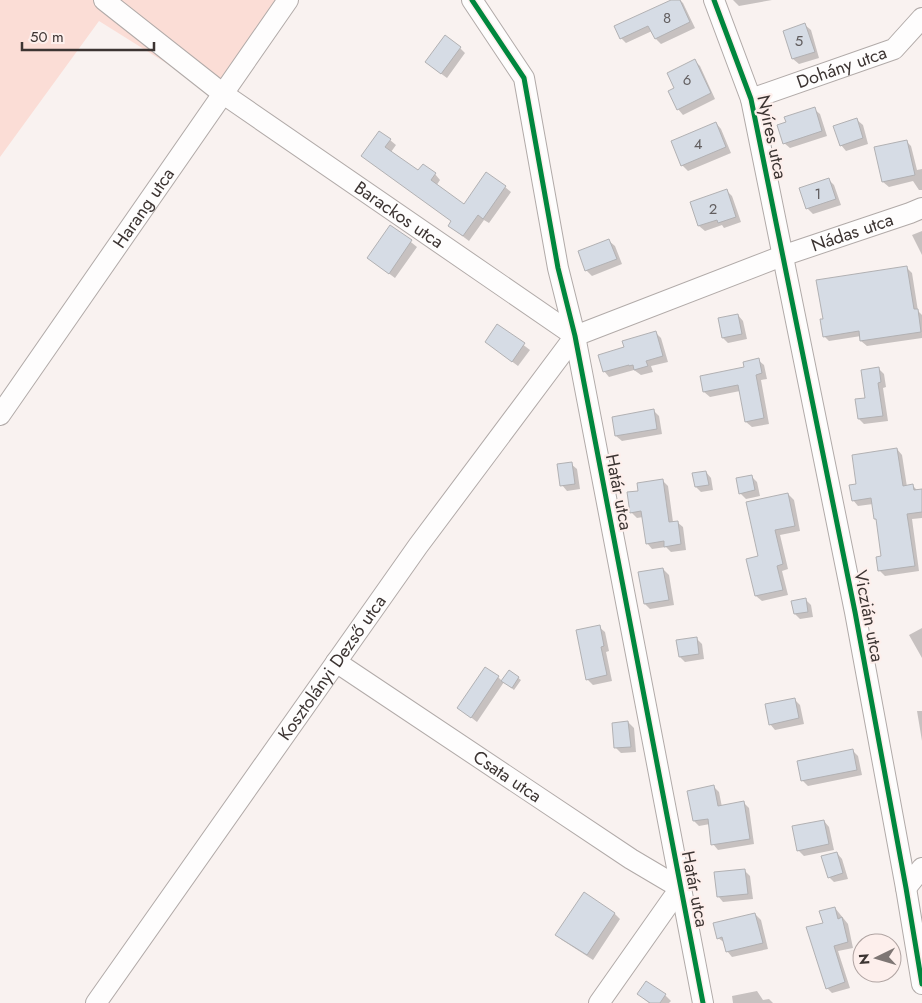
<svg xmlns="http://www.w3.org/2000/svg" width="922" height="1003" font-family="Jost,sans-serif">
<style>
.green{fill:#fbddd6}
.shadow{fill:#0003}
.building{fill:#d6dce5;stroke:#b2b1b3}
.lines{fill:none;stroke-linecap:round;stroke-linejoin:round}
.minor-casing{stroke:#b1aaa8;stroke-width:22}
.minor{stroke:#fefdfd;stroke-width:20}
.cycleway-casing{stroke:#fdefec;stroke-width:8}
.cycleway{stroke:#00873e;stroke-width:5}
.labels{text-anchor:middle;stroke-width:4.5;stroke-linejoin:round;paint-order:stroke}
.number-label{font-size:15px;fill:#625e5f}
.street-label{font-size:18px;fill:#3c3432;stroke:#fdefec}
</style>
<rect width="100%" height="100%" fill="#f9f2f0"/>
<!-- green -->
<path class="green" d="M 0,0 L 278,0 L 214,93 L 99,21 L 0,157 Z"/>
<!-- shadow -->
<path class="shadow" d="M 674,0 L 680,0 L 683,3 L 695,28 L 661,44 L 656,39 L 652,31 L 626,43 L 621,38 Z
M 733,0 L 772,0 L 739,6 Z
M 805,25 L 811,30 L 819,58 L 799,64 L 793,59 L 784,31 Z
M 460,48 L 465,53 L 447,78 L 432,67 Z
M 695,61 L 700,66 L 715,99 L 683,115 L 678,109 L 675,89 Z
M 814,109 L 820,114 L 827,136 L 790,148 L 784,143 Z
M 857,120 L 863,125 L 868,144 L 846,151 L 841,145 Z
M 716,123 L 721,129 L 731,153 L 688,171 L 682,165 Z
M 390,140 L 396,145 L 391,152 L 418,172 L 435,174 L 440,180 L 436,186 L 464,205 L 505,187 L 511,192 L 489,223 L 484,220 L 469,241 L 449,226 L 452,221 L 369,161 Z
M 906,141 L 911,146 L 917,170 L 922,169 L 922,190 L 919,190 L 913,181 L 889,187 L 883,182 Z
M 829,180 L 834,185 L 841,205 L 813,214 L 807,208 Z
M 727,191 L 732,196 L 741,222 L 724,228 L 722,225 L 705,231 L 699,226 L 692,203 Z
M 391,226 L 417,247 L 395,278 L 368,258 Z
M 922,231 L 922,255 L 912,235 Z
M 609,241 L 615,246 L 622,264 L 592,276 L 586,270 Z
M 907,268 L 912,273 L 918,311 L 922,315 L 922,338 L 867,346 L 861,341 L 861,336 L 829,341 L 824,336 Z
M 738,315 L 743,321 L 747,339 L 728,343 L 723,338 L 719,319 Z
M 497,325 L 530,350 L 518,366 L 486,342 Z
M 656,333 L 661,338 L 668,362 L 651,366 L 653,372 L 641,375 L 634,370 L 609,377 L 604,371 L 625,348 Z
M 758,360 L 764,365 L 767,379 L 761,380 L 769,424 L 752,427 L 746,422 L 740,391 L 710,397 L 704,392 Z
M 879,369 L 884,374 L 886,387 L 883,388 L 888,421 L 864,424 L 859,419 Z
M 653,410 L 659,416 L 662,434 L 622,441 L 616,436 Z
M 897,449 L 902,455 L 907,487 L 913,486 L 918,491 L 922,492 L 922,518 L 912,519 L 919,571 L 885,576 L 880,571 L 883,557 L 878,521 L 875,519 L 873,504 L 858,506 L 853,500 L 858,485 Z
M 571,464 L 577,469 L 580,489 L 567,491 L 562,485 Z
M 706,472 L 711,478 L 713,490 L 701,492 L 696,487 Z
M 751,476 L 757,482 L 760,496 L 746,499 L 740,493 Z
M 663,481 L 668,486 L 673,522 L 677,522 L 683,527 L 686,550 L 671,552 L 666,547 L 652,549 L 647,543 L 643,517 L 637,518 L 631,512 L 640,492 Z
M 788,494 L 794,500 L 800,531 L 780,535 L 788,569 L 782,571 L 788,595 L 762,601 L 756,596 L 759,557 Z
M 663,569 L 669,575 L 674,605 L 650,609 L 645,604 L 640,573 Z
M 806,600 L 811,605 L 813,617 L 800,619 L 795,614 Z
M 599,627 L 605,632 L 609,651 L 606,652 L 612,681 L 593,685 L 587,679 Z
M 922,628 L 922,658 L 909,635 Z
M 696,638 L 702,644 L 704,659 L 685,662 L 680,657 Z
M 509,671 L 521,680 L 514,690 L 504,682 L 477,722 L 459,708 L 498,677 L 502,681 Z
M 795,700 L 800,705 L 804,724 L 775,730 L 770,724 Z
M 917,711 L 922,711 L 922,741 Z
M 628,722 L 634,728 L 636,752 L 621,753 L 616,748 Z
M 853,751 L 858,756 L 862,775 L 808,786 L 802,780 Z
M 714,787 L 719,792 L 722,807 L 744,803 L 749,808 L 754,844 L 718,850 L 713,844 L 710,824 L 699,826 L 694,821 Z
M 824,821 L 829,827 L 834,850 L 804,856 L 798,850 Z
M 837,853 L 842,859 L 848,879 L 834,882 L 829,877 Z
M 745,871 L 750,876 L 753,899 L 723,902 L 718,896 Z
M 835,908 L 848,924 L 853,948 L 838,951 L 850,988 L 832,993 L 827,988 L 824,924 Z
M 614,913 L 620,919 L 593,960 L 562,940 L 557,935 Z
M 755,914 L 761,920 L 768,949 L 732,957 L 727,951 L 725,943 L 718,938 Z
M 646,982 L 665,995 L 671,1001 L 669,1003 L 649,1003 L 644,999 L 639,994 Z
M 757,991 L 763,1000 L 769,999 L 773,1003 L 733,1003 L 732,996 Z"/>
<!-- building -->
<path class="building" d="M 671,0 L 680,0 L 690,22 L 655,39 L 648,26 L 620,39 L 614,26 Z
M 805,23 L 815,52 L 792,59 L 783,31 Z
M 445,35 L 461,47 L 441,74 L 425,62 Z
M 695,59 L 711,93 L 677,110 L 668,91 L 674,88 L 667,73 Z
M 815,107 L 822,131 L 783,144 L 777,125 L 786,122 L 784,117 Z
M 857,118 L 863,138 L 840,146 L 833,126 Z
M 716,122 L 726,147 L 681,166 L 671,141 Z
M 379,131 L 391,139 L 385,147 L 418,170 L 423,164 L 436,173 L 431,180 L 464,204 L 486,172 L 506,186 L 483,219 L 478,215 L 463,236 L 448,226 L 451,221 L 361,156 Z
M 907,140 L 915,175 L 882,182 L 874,147 Z
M 829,178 L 836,199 L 806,209 L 799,188 Z
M 727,189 L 736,217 L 718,223 L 717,220 L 698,226 L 690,202 Z
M 390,225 L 412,240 L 389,274 L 367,258 Z
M 609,239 L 617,259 L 585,271 L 578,251 Z
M 907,266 L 914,309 L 918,309 L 921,332 L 860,341 L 859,331 L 823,337 L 820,319 L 823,319 L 816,280 Z
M 738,314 L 742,334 L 722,338 L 718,318 Z
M 497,324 L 525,343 L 512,362 L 485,342 Z
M 656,331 L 663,356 L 646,361 L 648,366 L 634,370 L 633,365 L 629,366 L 629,365 L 603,372 L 598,355 L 624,347 L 622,341 Z
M 759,358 L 762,373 L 756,375 L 764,418 L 745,422 L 738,385 L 703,392 L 700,376 L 744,367 L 743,362 Z
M 879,367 L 881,382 L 878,383 L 883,416 L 858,419 L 855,399 L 865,398 L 861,370 Z
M 654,409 L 657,429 L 615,436 L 612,417 Z
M 897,448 L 903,486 L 913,484 L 914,490 L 922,489 L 922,512 L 907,514 L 915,566 L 878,571 L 876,557 L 881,556 L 876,519 L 874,519 L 871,498 L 852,501 L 849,485 L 856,484 L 852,455 Z
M 572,462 L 575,484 L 560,486 L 557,464 Z
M 706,471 L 709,485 L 695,487 L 692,473 Z
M 752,475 L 755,490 L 739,494 L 736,478 Z
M 663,479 L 669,522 L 678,521 L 681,544 L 664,547 L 664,541 L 646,544 L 641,511 L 630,513 L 627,492 L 638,491 L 637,483 Z
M 788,493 L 795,526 L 775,530 L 783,564 L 777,566 L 783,590 L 755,596 L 746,559 L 758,556 L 746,502 Z
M 663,568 L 669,600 L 644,604 L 638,572 Z
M 806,598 L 808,612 L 794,614 L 791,601 Z
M 600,625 L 604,646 L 601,647 L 607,675 L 586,680 L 576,630 Z
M 697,637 L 699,654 L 679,657 L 676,640 Z
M 485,667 L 499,676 L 471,718 L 457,708 Z
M 509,670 L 519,677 L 512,688 L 501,681 Z
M 795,698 L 799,718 L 769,725 L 765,704 Z
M 628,721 L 631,747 L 614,748 L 612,723 Z
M 853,749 L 857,770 L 801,781 L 797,761 Z
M 714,785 L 718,806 L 744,801 L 750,839 L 711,845 L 708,819 L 693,821 L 687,791 Z
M 824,820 L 829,844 L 797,851 L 792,826 Z
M 837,852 L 843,873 L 828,878 L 821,856 Z
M 745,869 L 748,894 L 717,897 L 714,872 Z
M 584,892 L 615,913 L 587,955 L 555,935 Z
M 835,907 L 838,919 L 842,917 L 848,942 L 834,946 L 845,982 L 826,989 L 806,927 L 823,923 L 819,911 Z
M 755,913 L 763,943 L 726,952 L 722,937 L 717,939 L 713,923 Z
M 646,981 L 666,994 L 660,1003 L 650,1003 L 637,994 Z"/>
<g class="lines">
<defs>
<g id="minor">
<path id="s1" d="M 104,0 L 222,93 L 575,336"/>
<path d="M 472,0 L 524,78 L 558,268 L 575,336 L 703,1003"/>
<path d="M 714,0 L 751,99 L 855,612 L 906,888 L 922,984"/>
<path id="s2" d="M 751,99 L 894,49 L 922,18"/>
<path id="s3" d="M 575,336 L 782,256 L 910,213 L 922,208"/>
<path id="s4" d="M 0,415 L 288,0"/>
<path id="s5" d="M 336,662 L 631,859 L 680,888 L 599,1003"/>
<path d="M 906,888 L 922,868"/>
<path id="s6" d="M 96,1003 L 418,546 L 575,336"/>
</g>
</defs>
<!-- minor casing -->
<use href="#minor" class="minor-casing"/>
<!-- minor -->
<use href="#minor" class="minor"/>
<defs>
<path id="cycleway" d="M 472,0 L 524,78 L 558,268 L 575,336 L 703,1003
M 714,0 L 751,99 L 855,612 L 906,888 L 922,984"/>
</defs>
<!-- cycleway casing -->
<use href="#cycleway" class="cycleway-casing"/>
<!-- cycleway -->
<use href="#cycleway" class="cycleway"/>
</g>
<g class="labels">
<!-- number labels -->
<g class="number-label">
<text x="667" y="23">8</text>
<text x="799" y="46">5</text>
<text x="687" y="85">6</text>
<text x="698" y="149">4</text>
<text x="818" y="199">1</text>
<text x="713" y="214">2</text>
</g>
<!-- street labels -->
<g class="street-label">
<text dy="6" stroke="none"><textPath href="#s2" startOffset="96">Dohány utca</textPath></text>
<text transform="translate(772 137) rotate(78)" y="6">Nyíres utca</text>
<text dy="6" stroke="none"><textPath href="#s4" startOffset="252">Harang utca</textPath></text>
<text dy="6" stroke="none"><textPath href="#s1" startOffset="365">Barackos utca</textPath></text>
<text dy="6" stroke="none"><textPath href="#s3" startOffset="296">Nádas utca</textPath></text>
<text transform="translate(619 492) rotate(79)" y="6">Határ utca</text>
<text transform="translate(869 616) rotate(79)" y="6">Viczián utca</text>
<text dy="6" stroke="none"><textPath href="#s6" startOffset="410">Kosztolányi Dezső utca</textPath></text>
<text dy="6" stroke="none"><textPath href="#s5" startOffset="206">Csata utca</textPath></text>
<text transform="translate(695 889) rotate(79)" y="6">Határ utca</text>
</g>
</g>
<!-- north arrow -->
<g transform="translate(877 958) rotate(265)"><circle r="24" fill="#fdefec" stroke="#b0a4a2"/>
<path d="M0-4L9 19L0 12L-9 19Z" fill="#7e7674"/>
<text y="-8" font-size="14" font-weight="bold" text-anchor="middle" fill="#3c3432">N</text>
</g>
<!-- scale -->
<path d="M22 42v8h132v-8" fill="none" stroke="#3c3432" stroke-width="2.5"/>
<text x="30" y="42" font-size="15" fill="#3c3432" stroke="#fdefec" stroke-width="4" paint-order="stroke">50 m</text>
</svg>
